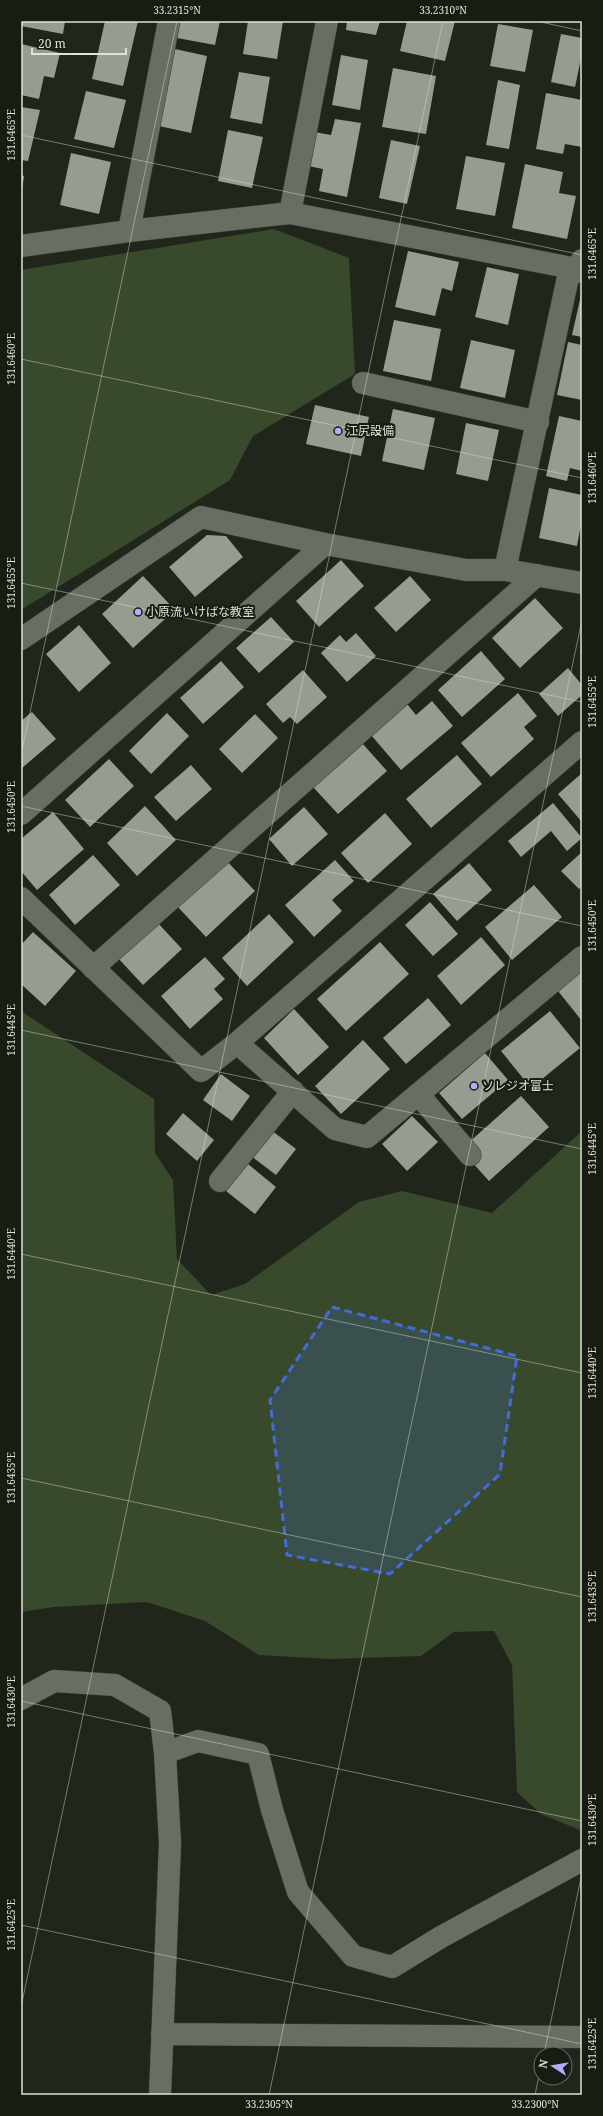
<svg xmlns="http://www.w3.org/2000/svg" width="603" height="2116" font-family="'Noto Serif','Noto Sans JP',serif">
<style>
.green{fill:#39492c}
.building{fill:#949d8f}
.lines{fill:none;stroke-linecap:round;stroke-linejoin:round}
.minor-casing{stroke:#3c4239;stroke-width:23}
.minor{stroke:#676f62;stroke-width:22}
.marked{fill:#436cd8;fill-opacity:0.2;stroke:#436cd8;stroke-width:3;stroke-dasharray:8 5;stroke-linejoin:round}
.ticks{fill:none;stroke:#dde2da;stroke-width:1;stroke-opacity:0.45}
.poi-dot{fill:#adaffb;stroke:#171d12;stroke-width:1.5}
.labels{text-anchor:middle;stroke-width:4;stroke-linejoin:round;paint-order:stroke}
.poi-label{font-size:12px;fill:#dde2da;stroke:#171d12;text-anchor:start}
.neatline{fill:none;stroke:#dde2da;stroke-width:1.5}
.ticks-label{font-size:10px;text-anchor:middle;fill:#dde2da}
</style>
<rect width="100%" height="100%" fill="#20261b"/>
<!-- green -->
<path class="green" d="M 274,229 L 349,258 L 355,374 L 253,436 L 230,480 L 21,610 L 21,270 Z
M 21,1011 L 154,1099 L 155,1153 L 173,1180 L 177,1259 L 211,1295 L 245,1284 L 359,1202 L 402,1191 L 492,1213 L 582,1131 L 582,1831 L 541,1814 L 517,1792 L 512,1665 L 494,1631 L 454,1632 L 421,1656 L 331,1659 L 259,1655 L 205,1621 L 147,1602 L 54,1607 L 21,1612 Z"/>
<!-- building -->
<path class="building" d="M 22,21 L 65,21 L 63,34 L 21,26 Z
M 105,21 L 138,21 L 123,86 L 92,79 Z
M 180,21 L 220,21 L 215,45 L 177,38 Z
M 248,21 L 283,21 L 277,59 L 243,54 Z
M 347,21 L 380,21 L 376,35 L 346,30 Z
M 407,21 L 455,21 L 445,61 L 400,51 Z
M 498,24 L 533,30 L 525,72 L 490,66 Z
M 561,34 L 582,38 L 582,54 L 575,87 L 551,82 Z
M 21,44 L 60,53 L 54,78 L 44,76 L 39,99 L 21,95 Z
M 175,49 L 207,56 L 191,133 L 159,126 Z
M 341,55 L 368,60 L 360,110 L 332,105 Z
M 393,68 L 436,76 L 426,134 L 382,127 Z
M 239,72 L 270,77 L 262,124 L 230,118 Z
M 498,80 L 520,85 L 509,149 L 486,145 Z
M 86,91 L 126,100 L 114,148 L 74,139 Z
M 546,93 L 582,100 L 582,147 L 565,144 L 563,154 L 536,149 Z
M 21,107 L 40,110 L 28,161 L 21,160 Z
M 335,119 L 361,123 L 347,197 L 319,191 L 323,169 L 308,166 L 314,132 L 331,135 Z
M 228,130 L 263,137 L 252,188 L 218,181 Z
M 391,140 L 420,146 L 407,204 L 379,198 Z
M 71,153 L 111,162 L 99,214 L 60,205 Z
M 466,156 L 505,163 L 495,216 L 456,209 Z
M 525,164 L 563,172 L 559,193 L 576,196 L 567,239 L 512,228 Z
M 21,175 L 24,176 L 22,190 L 21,189 Z
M 408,251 L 459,262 L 452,291 L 442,288 L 435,316 L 395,307 Z
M 487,267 L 519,274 L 508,325 L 475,317 Z
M 581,295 L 582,295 L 582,337 L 572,335 Z
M 394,320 L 441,329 L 431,381 L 383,371 Z
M 471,340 L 515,350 L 505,398 L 460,388 Z
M 568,342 L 582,345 L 582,400 L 557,395 Z
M 315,405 L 369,417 L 361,456 L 306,444 Z
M 393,409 L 435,418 L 424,470 L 382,461 Z
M 559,416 L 582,421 L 582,471 L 570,468 L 567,481 L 546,476 Z
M 466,423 L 499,430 L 488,481 L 456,474 Z
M 549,488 L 582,495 L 582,519 L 577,546 L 539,538 Z
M 207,535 L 226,536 L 243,557 L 195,597 L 169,567 Z
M 341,560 L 364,586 L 319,627 L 296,601 Z
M 143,576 L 175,610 L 133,648 L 102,614 Z
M 410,576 L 431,600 L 396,632 L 374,608 Z
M 535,598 L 563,628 L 520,668 L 492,638 Z
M 271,617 L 294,642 L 259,673 L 236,648 Z
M 79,625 L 111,663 L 79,692 L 46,654 Z
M 356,633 L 376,656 L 347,682 L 321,653 L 340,635 L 346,642 Z
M 481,651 L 505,679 L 462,717 L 438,690 Z
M 221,661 L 244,687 L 203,724 L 180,698 Z
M 568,668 L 582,685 L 582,695 L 558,716 L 539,694 Z
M 303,670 L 327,697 L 297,724 L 290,717 L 283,723 L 266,704 Z
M 518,693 L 537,716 L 524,727 L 534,739 L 491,777 L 461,743 Z
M 432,701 L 453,726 L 401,770 L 371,735 L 407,704 L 416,715 Z
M 32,712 L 56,739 L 22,768 L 21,721 Z
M 167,713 L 189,736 L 151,774 L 129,751 Z
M 255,714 L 278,738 L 242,773 L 219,749 Z
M 362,743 L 387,771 L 338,814 L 313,787 Z
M 457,755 L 482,784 L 431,828 L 406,799 Z
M 109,759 L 134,786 L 90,827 L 65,800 Z
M 191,765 L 212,789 L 176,821 L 154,797 Z
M 582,773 L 582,822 L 558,794 Z
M 553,803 L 582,838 L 567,851 L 551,831 L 521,857 L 508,841 Z
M 145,806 L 176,840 L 137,876 L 107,843 Z
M 304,807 L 328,834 L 292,866 L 269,839 Z
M 53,812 L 84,849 L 37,890 L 21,871 L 21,839 Z
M 385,813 L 412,844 L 368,883 L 341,853 Z
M 582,852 L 582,886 L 579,889 L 561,871 Z
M 93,855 L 120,885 L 75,925 L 49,895 Z
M 225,859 L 255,891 L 206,937 L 176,905 Z
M 335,860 L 354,881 L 332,900 L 342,911 L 314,937 L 285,905 Z
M 469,863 L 492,890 L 457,921 L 433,894 Z
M 534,885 L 562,917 L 512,960 L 485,927 Z
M 430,902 L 458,934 L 433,956 L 405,925 Z
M 269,914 L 294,942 L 247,986 L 222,958 Z
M 156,921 L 182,949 L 143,985 L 117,957 Z
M 33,932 L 76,971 L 45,1006 L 21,984 L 21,945 Z
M 481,937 L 505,965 L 461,1005 L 437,976 Z
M 380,942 L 409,974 L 346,1031 L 317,999 Z
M 205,957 L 225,979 L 214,989 L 223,999 L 190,1029 L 161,996 Z
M 582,971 L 582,1021 L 558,991 Z
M 428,998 L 451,1025 L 406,1064 L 383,1038 Z
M 294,1009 L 329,1047 L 298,1075 L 264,1038 Z
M 550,1011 L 580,1048 L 531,1088 L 501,1051 Z
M 363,1040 L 390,1069 L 341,1114 L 315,1086 Z
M 485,1053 L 508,1080 L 462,1119 L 439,1093 Z
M 221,1074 L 250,1096 L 232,1121 L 203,1100 Z
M 521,1096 L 549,1127 L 489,1181 L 471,1161 L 467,1144 Z
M 183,1113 L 214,1140 L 197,1161 L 166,1134 Z
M 412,1116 L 438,1142 L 407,1171 L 382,1144 Z
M 271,1130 L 296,1149 L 276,1175 L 251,1156 Z
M 248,1164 L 276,1187 L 255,1214 L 226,1191 Z"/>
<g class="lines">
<defs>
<path id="minor" d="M 290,213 L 327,21
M 129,231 L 169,21
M 21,246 L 129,231 L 290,213 L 582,270
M 363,383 L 538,422
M 505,570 L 568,277 L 580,269 L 582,260
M 21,639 L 201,517 L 325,544 L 466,570 L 505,570 L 582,583
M 21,814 L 325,544
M 21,898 L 201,1071 L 237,1043 L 582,742
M 93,968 L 537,575
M 237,1043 L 335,1129 L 367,1137 L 582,957
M 418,1094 L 470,1155
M 220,1181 L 293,1091
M 21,1699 L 54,1681 L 115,1685 L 160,1711 L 165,1753 L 170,1843 L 160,2095
M 165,1753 L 198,1741 L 258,1754 L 272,1810 L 298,1892 L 353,1956 L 392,1967 L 441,1937 L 582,1860
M 162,2034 L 582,2037"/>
</defs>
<!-- minor casing -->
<use href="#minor" class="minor-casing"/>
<!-- minor -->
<use href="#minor" class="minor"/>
</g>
<!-- marked area -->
<path class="marked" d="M 332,1307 L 517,1356 L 500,1474 L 390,1574 L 287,1555 L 270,1400 Z"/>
<!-- ticks -->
<path class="ticks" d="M 536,21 L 582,31M 21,135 L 582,255M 21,359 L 582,478M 21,583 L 582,702M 21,755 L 177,21M 21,806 L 582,926M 21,1030 L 582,1149M 21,1254 L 582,1373M 21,1478 L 582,1597M 21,1701 L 582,1821M 21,1925 L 582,2044M 21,2007 L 443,21M 544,2054 L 582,1873M 269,2095 L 582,620M 535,2095 L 541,2066"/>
<!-- markers -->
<g class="poi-dot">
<circle cx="338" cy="431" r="4"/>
<circle cx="138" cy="612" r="4"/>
<circle cx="474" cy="1086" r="4"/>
</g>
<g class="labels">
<!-- poi labels -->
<g class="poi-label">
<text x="346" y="435">江尻設備</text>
<text x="146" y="616">小原流いけばな教室</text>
<text x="482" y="1090">ソレジオ富士</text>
</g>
</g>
<!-- border -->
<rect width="603" height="2116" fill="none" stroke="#171d12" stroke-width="44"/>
<!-- north arrow -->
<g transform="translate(553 2066) rotate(282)"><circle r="19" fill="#171d12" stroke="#666c62"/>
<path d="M0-3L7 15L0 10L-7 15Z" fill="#adaffb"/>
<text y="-6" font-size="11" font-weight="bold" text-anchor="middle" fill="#dde2da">N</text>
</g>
<!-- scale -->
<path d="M32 48v6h94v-6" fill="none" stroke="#dde2da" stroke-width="2"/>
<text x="38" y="48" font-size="12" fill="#dde2da" stroke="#171d12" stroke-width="3" paint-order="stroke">20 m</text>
<rect x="22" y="22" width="559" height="2072" class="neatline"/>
<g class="ticks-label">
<text x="177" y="14">33.2315°N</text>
<text x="443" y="14">33.2310°N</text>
<text transform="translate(11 135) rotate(-90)" y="4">131.6465°E</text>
<text transform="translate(592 254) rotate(-90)" y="4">131.6465°E</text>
<text transform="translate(11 359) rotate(-90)" y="4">131.6460°E</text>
<text transform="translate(592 478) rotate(-90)" y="4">131.6460°E</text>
<text transform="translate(11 583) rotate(-90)" y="4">131.6455°E</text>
<text transform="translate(592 702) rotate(-90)" y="4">131.6455°E</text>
<text transform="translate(11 807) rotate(-90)" y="4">131.6450°E</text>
<text transform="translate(592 926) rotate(-90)" y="4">131.6450°E</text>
<text transform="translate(11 1030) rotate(-90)" y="4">131.6445°E</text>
<text transform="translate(592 1149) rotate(-90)" y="4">131.6445°E</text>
<text transform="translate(11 1254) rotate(-90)" y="4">131.6440°E</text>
<text transform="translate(592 1373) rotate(-90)" y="4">131.6440°E</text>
<text transform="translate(11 1478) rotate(-90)" y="4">131.6435°E</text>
<text transform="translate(592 1597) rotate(-90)" y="4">131.6435°E</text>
<text transform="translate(11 1702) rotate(-90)" y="4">131.6430°E</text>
<text transform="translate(592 1820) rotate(-90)" y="4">131.6430°E</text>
<text transform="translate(11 1925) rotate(-90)" y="4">131.6425°E</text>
<text transform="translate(592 2044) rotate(-90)" y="4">131.6425°E</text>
<text x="269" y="2108">33.2305°N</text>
<text x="535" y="2108">33.2300°N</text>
</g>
</svg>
